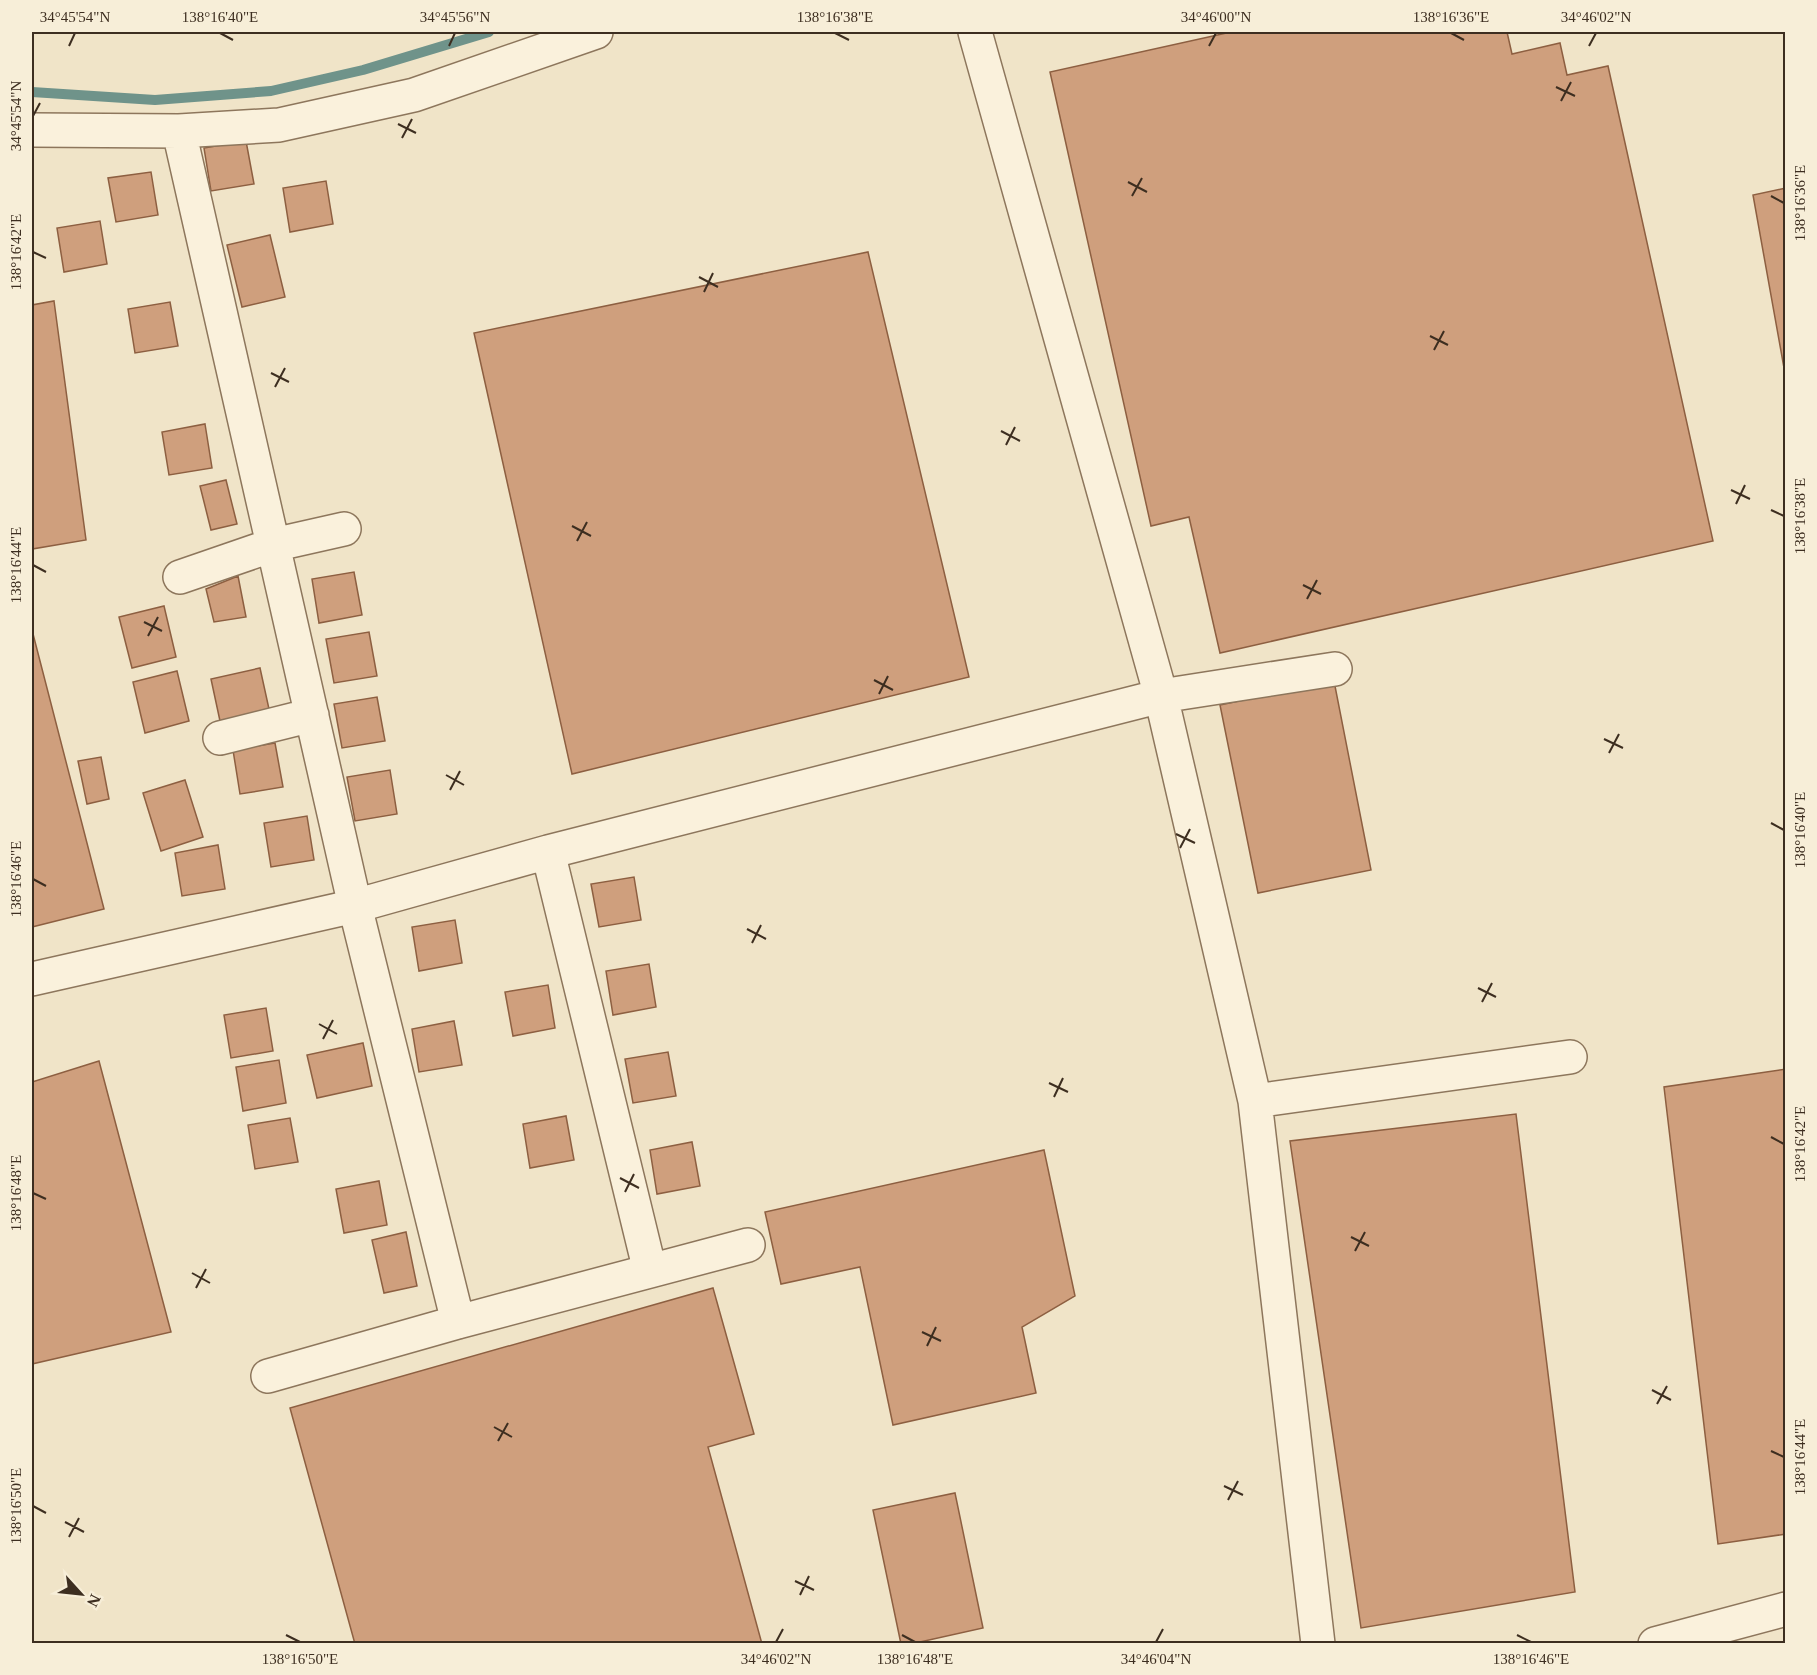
<svg xmlns="http://www.w3.org/2000/svg" width="1817" height="1675" font-family="Georgia,serif">
<style>
.lines{fill:none;stroke-linecap:round;stroke-linejoin:round}
.stream{stroke:#6f938a;stroke-width:10}
.building{fill:#cf9f7d;stroke:#8d5f41;stroke-width:1.5}
.minor-casing{stroke:#8d765c;stroke-width:36}
.minor{stroke:#faf1dc;stroke-width:33}
.ticks{fill:none;stroke:#3d2e20;stroke-width:2}
.neatline{fill:none;stroke:#3d2e20;stroke-width:2}
.ticks-label{font-size:15px;text-anchor:middle;fill:#3d2e20}
</style>
<rect width="100%" height="100%" fill="#f0e4c8"/>
<g class="lines">
<!-- stream -->
<path class="stream" d="M 32,92 L 155,100 L 271,91 L 363,70 L 489,32"/>
</g>
<!-- building -->
<path class="building" d="M 1231,32 L 1507,32 L 1512,54 L 1560,43 L 1567,75 L 1608,66 L 1713,541 L 1220,653 L 1189,517 L 1151,526 L 1050,72 Z
M 246,141 L 254,184 L 211,191 L 204,148 Z
M 151,172 L 158,215 L 116,222 L 108,178 Z
M 326,181 L 333,224 L 290,232 L 283,188 Z
M 1786,188 L 1786,379 L 1753,195 Z
M 100,221 L 107,264 L 64,272 L 57,228 Z
M 270,235 L 285,297 L 242,307 L 227,245 Z
M 868,252 L 969,677 L 572,774 L 474,333 Z
M 54,301 L 86,540 L 32,549 L 32,305 Z
M 170,302 L 178,346 L 135,353 L 128,309 Z
M 205,424 L 212,468 L 169,475 L 162,432 Z
M 226,480 L 237,524 L 211,530 L 200,486 Z
M 354,572 L 362,615 L 319,623 L 312,579 Z
M 238,576 L 246,617 L 214,622 L 206,589 Z
M 164,606 L 176,657 L 132,668 L 119,617 Z
M 32,630 L 104,909 L 32,927 Z
M 369,632 L 377,676 L 334,683 L 326,639 Z
M 260,668 L 269,709 L 220,721 L 211,679 Z
M 177,671 L 189,721 L 145,733 L 133,682 Z
M 1334,681 L 1371,870 L 1258,893 L 1220,705 Z
M 377,697 L 385,741 L 342,748 L 334,704 Z
M 275,743 L 283,787 L 240,794 L 233,750 Z
M 101,757 L 109,799 L 87,804 L 78,761 Z
M 390,770 L 397,814 L 355,821 L 347,777 Z
M 185,780 L 203,837 L 161,851 L 143,793 Z
M 307,816 L 314,860 L 271,867 L 264,823 Z
M 218,845 L 225,889 L 182,896 L 175,853 Z
M 634,877 L 641,920 L 599,927 L 591,884 Z
M 455,920 L 462,963 L 419,971 L 412,927 Z
M 649,964 L 656,1007 L 613,1015 L 606,971 Z
M 548,985 L 555,1028 L 513,1036 L 505,992 Z
M 266,1008 L 273,1051 L 231,1058 L 224,1015 Z
M 454,1021 L 462,1065 L 419,1072 L 412,1029 Z
M 363,1043 L 372,1086 L 317,1098 L 307,1055 Z
M 668,1052 L 676,1096 L 633,1103 L 625,1059 Z
M 279,1060 L 286,1103 L 243,1111 L 236,1067 Z
M 99,1061 L 171,1332 L 32,1364 L 32,1082 Z
M 1786,1069 L 1786,1534 L 1718,1544 L 1664,1087 Z
M 1516,1114 L 1575,1592 L 1361,1628 L 1290,1141 Z
M 566,1116 L 574,1160 L 530,1168 L 523,1124 Z
M 290,1118 L 298,1162 L 255,1169 L 248,1125 Z
M 692,1142 L 700,1186 L 657,1194 L 650,1150 Z
M 1044,1150 L 1075,1296 L 1022,1327 L 1036,1393 L 893,1425 L 860,1267 L 781,1284 L 765,1212 Z
M 379,1181 L 387,1225 L 344,1233 L 336,1189 Z
M 406,1232 L 417,1286 L 384,1293 L 372,1240 Z
M 713,1288 L 754,1434 L 708,1447 L 762,1644 L 355,1644 L 290,1408 Z
M 955,1493 L 983,1628 L 911,1644 L 901,1644 L 873,1510 Z"/>
<g class="lines">
<defs>
<path id="minor" d="M 975,32 L 1161,696 L 1255,1101 L 1318,1644
M 32,130 L 179,131 L 279,125 L 414,95 L 596,32
M 179,131 L 355,906 L 458,1322
M 180,577 L 273,545 L 344,529
M 220,738 L 312,715
M 548,852 L 650,1271
M 32,979 L 355,906 L 548,852 L 1161,696 L 1335,669
M 1255,1101 L 1570,1057
M 268,1376 L 458,1322 L 748,1245
M 1655,1644 L 1786,1609"/>
</defs>
<!-- minor casing -->
<use href="#minor" class="minor-casing"/>
<!-- minor -->
<use href="#minor" class="minor"/>
</g>
<!-- ticks -->
<path class="ticks" d="M 220,33 L 233,40M 835,33 L 849,40M 1451,33 L 1464,40M 69,46 L 75,33M 449,46 L 455,33M 1209,46 L 1216,33M 1589,46 L 1596,33M 1556,87 L 1575,96M 1561,101 L 1571,82M 33,116 L 40,103M 398,124 L 416,133M 402,138 L 412,119M 1128,182 L 1147,192M 1132,196 L 1142,178M 1771,196 L 1784,203M 33,252 L 46,258M 699,277 L 718,287M 704,292 L 713,273M 1430,336 L 1448,345M 1434,350 L 1444,331M 271,373 L 289,382M 275,387 L 285,368M 1001,431 L 1020,441M 1006,445 L 1015,427M 1731,490 L 1750,499M 1736,504 L 1745,485M 1771,510 L 1784,516M 572,526 L 591,536M 577,541 L 587,522M 33,565 L 46,572M 1303,585 L 1321,594M 1307,599 L 1317,580M 144,622 L 162,631M 148,636 L 158,617M 874,680 L 893,690M 879,694 L 888,676M 1604,739 L 1623,748M 1609,753 L 1619,734M 446,775 L 464,785M 450,790 L 460,771M 1771,823 L 1784,830M 1176,834 L 1195,843M 1180,848 L 1190,829M 33,879 L 46,886M 747,929 L 766,939M 752,943 L 761,925M 1478,988 L 1496,997M 1482,1002 L 1492,983M 319,1024 L 337,1034M 323,1039 L 333,1020M 1049,1083 L 1068,1092M 1054,1097 L 1063,1078M 1771,1137 L 1784,1144M 620,1178 L 639,1188M 625,1192 L 634,1174M 33,1193 L 46,1199M 1351,1237 L 1369,1246M 1355,1251 L 1365,1232M 192,1273 L 210,1283M 196,1288 L 206,1269M 922,1332 L 941,1341M 927,1346 L 936,1327M 1652,1390 L 1671,1400M 1657,1404 L 1667,1386M 494,1427 L 512,1437M 498,1441 L 508,1423M 1771,1451 L 1784,1457M 1224,1486 L 1243,1495M 1228,1500 L 1238,1481M 33,1506 L 46,1513M 65,1522 L 84,1532M 69,1537 L 79,1518M 795,1581 L 814,1590M 800,1595 L 809,1576M 286,1635 L 300,1642M 902,1635 L 915,1642M 1517,1635 L 1531,1642M 776,1642 L 783,1629M 1156,1642 L 1163,1629"/>
<!-- border -->
<rect width="1817" height="1675" fill="none" stroke="#f7eed8" stroke-width="66"/>
<!-- north arrow -->
<g transform="translate(81 1594) rotate(117)" stroke="#f7eed8" stroke-width="4.5" paint-order="stroke">
<path d="M0-4.5L10 22L0 15L-10 22Z" fill="#3d2e20"/>
<text y="-9" font-size="16" font-weight="bold" text-anchor="middle" fill="#3d2e20">N</text>
</g>
<rect x="33" y="33" width="1751" height="1609" class="neatline"/>
<g class="ticks-label">
<text x="75" y="22">34°45'54"N</text>
<text x="220" y="22">138°16'40"E</text>
<text x="455" y="22">34°45'56"N</text>
<text x="835" y="22">138°16'38"E</text>
<text x="1216" y="22">34°46'00"N</text>
<text x="1451" y="22">138°16'36"E</text>
<text x="1596" y="22">34°46'02"N</text>
<text transform="translate(16 116) rotate(-90)" y="5">34°45'54"N</text>
<text transform="translate(1800 203) rotate(-90)" y="5">138°16'36"E</text>
<text transform="translate(16 252) rotate(-90)" y="5">138°16'42"E</text>
<text transform="translate(1800 516) rotate(-90)" y="5">138°16'38"E</text>
<text transform="translate(16 565) rotate(-90)" y="5">138°16'44"E</text>
<text transform="translate(1800 830) rotate(-90)" y="5">138°16'40"E</text>
<text transform="translate(16 879) rotate(-90)" y="5">138°16'46"E</text>
<text transform="translate(1800 1144) rotate(-90)" y="5">138°16'42"E</text>
<text transform="translate(16 1193) rotate(-90)" y="5">138°16'48"E</text>
<text transform="translate(1800 1457) rotate(-90)" y="5">138°16'44"E</text>
<text transform="translate(16 1506) rotate(-90)" y="5">138°16'50"E</text>
<text x="300" y="1664">138°16'50"E</text>
<text x="776" y="1664">34°46'02"N</text>
<text x="915" y="1664">138°16'48"E</text>
<text x="1156" y="1664">34°46'04"N</text>
<text x="1531" y="1664">138°16'46"E</text>
</g>
</svg>
